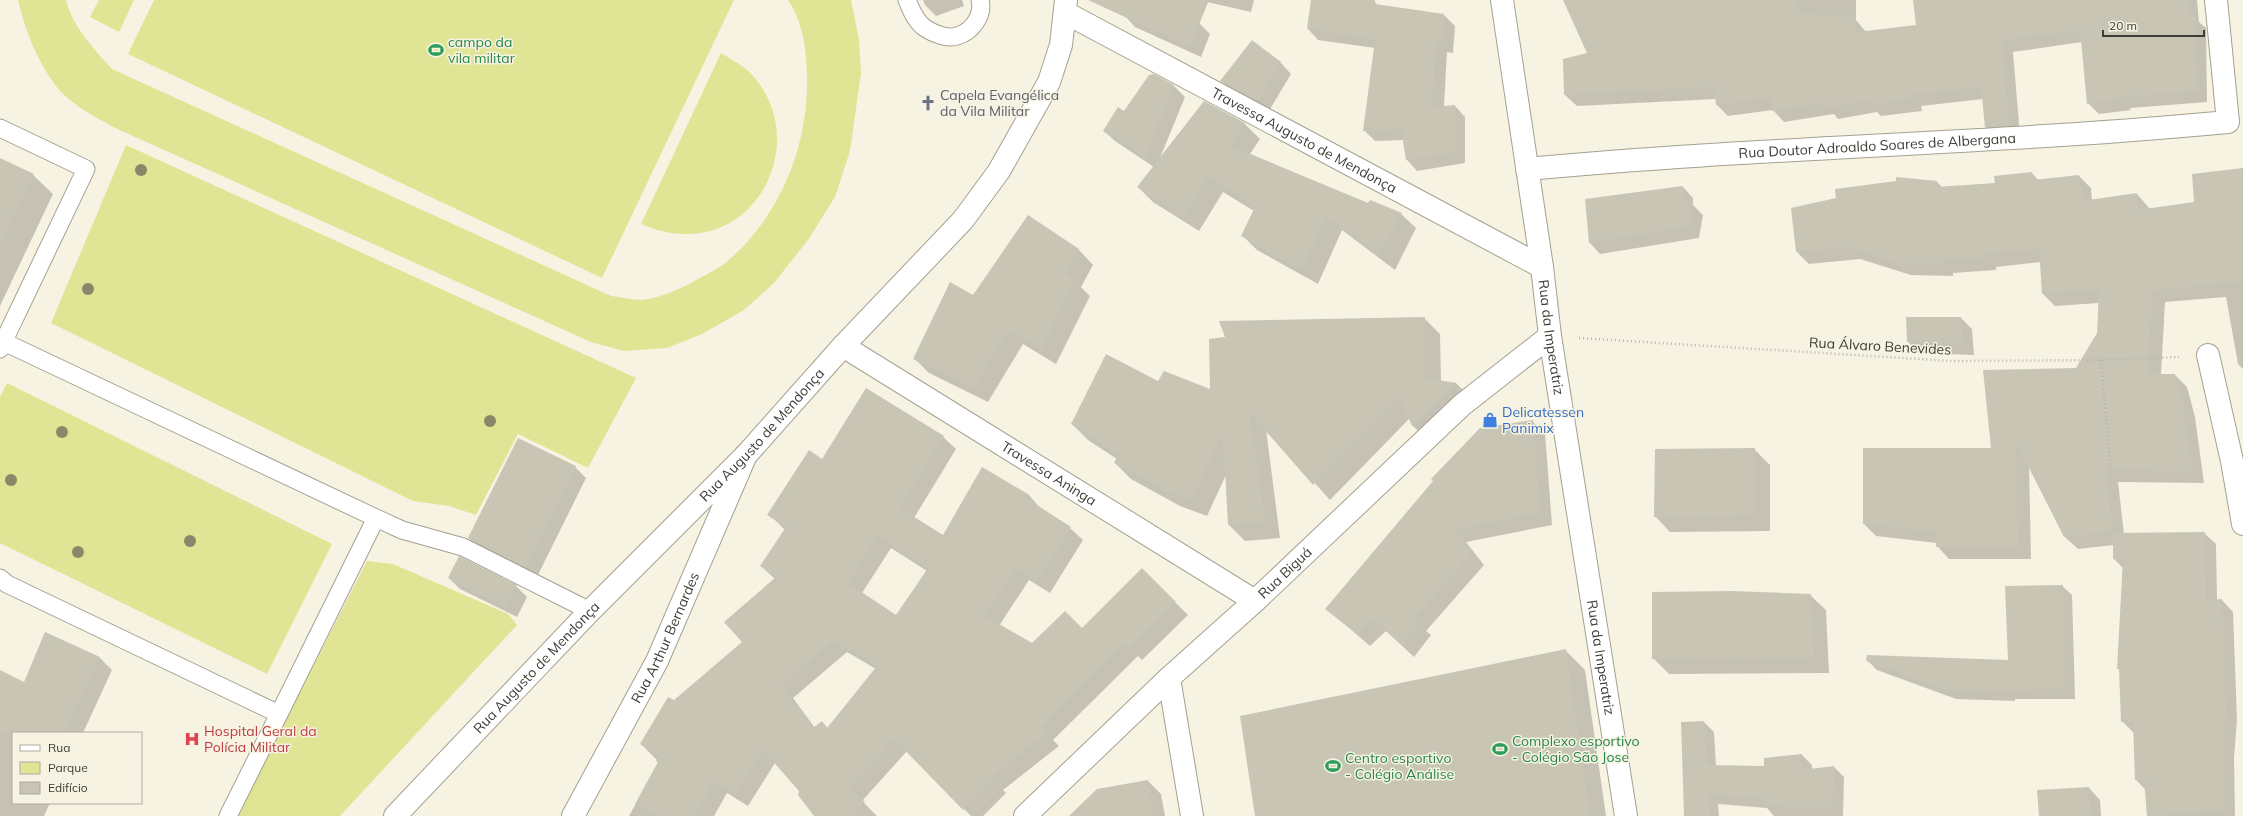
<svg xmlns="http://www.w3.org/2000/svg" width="2243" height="816" font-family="Mulish,sans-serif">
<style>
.green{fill:#e0e495}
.shadow{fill:#0003;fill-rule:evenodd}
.building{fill:#c8c5b5;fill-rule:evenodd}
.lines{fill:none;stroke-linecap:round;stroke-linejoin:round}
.service-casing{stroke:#a4a191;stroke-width:19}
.minor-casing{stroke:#a4a191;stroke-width:24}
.tertiary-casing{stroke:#a4a191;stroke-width:24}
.path{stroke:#b8b5a8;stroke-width:2.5;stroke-dasharray:1 3;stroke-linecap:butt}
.service{stroke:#fff;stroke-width:17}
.minor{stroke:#fff;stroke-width:22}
.tertiary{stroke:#fff;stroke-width:22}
.tree{fill:#888769}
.labels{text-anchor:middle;stroke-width:3;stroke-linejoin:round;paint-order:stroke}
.leisure-label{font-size:14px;fill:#27864d;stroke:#f7f3e3;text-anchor:start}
.worship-label{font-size:14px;fill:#5b616d;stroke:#f7f3e3;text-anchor:start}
.street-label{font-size:14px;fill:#3d3c36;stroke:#f7f3e3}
.shop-label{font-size:14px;fill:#366cbe;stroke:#f7f3e3;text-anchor:start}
.health-label{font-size:14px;fill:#be3a42;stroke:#f7f3e3;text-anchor:start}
</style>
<rect width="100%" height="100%" fill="#f7f3e3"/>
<!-- green -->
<path class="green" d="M 18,0 L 66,0 C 72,26 94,49 112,69 L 611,296 C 621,297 632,300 641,300 C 662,298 680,289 698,279 C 709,273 722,267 731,258 C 781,213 808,146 807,79 C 807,53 803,21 788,0 L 851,0 L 859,39 L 861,73 L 850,151 L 835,197 L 808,240 L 774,283 L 744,310 L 702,334 L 667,348 L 624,351 L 591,342 L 113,127 C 94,116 70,104 56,86 C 37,61 25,30 18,0 Z
M 99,0 L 134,0 L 119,32 L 90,17 Z
M 154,0 L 734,0 L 602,278 L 128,54 Z
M 721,53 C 732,60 745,66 753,76 C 806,135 766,235 685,234 C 669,234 655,230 641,224 Z
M 126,145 L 636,378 L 588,468 L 518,434 L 476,515 L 449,506 L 413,501 L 51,323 Z
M 7,383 L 332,544 L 267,674 L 0,543 L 0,397 Z
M 367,561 L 393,564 L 508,614 L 517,625 L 340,816 L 237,816 Z"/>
<!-- shadow -->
<path class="shadow" d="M 923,0 L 962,0 L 964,6 L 936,16 L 925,5 Z
M 1133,0 L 1153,0 L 1199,23 L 1210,34 L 1201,57 L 1135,27 L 1125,16 Z
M 1198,0 L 1254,0 L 1251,12 Z
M 1312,0 L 1373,0 L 1378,6 L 1444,15 L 1455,26 L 1453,53 L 1447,52 L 1444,107 L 1455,106 L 1465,117 L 1465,163 L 1417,171 L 1407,160 L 1404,140 L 1375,141 L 1364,130 L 1375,48 L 1318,40 L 1308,29 Z
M 1564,0 L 1856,0 L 1856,20 L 1866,32 L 1917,26 L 1914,0 L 2197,0 L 2199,22 L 2206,28 L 2207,102 L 2130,108 L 2131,110 L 2099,114 L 2088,103 L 2082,42 L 2013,52 L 2020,136 L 1997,138 L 1986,127 L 1983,99 L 1921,106 L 1922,111 L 1881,116 L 1877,112 L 1838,119 L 1834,114 L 1784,122 L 1773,110 L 1728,116 L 1717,105 L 1716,99 L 1577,106 L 1565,95 L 1588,54 Z
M 1252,42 L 1281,63 L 1291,74 L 1269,111 L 1232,91 L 1221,81 Z
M 1154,75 L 1174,86 L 1185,97 L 1160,158 L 1204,102 L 1245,124 L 1260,139 L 1250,154 L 1368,205 L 1401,214 L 1416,228 L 1395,270 L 1342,230 L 1318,284 L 1257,250 L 1242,235 L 1254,211 L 1223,192 L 1199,231 L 1153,202 L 1138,187 L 1154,167 L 1115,141 L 1104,131 L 1124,112 Z
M 0,159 L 33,175 L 53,194 L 0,306 Z
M 2243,169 L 2243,369 L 2238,364 L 2226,297 L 2165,302 L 2161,375 L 2175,375 L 2187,387 L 2195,417 L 2204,483 L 2118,482 L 2124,534 L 2204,533 L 2216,544 L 2217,600 L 2222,600 L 2233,612 L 2237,720 L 2234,758 L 2235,816 L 2148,816 L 2146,790 L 2136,780 L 2134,733 L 2122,721 L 2120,671 L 2118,668 L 2123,568 L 2114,559 L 2114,545 L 2078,549 L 2065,537 L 2029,464 L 2031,559 L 1949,559 L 1937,546 L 1937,543 L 1876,536 L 1864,524 L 1992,450 L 2077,369 L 2098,334 L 2099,303 L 2055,306 L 2043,294 L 2041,262 L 1996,267 L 1996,270 L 1953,273 L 1953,276 L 1911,275 L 1860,259 L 1809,264 L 1797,252 L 1937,182 L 1942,187 L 1996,184 L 2032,173 L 2038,180 L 2079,176 L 2091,188 L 2092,200 L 2137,194 L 2150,209 L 2195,203 Z
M 1683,187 L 1693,198 L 1693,205 L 1703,215 L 1699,238 L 1600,254 L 1590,243 L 1586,200 Z
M 1028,217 L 1079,250 L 1093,265 L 1081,287 L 1090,296 L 1056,364 L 1023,344 L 988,402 L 929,373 L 914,358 L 973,296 Z
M 1424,318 L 1440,334 L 1441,381 L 1457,384 L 1472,399 L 1429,441 L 1413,426 L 1410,418 L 1330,500 L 1266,429 L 1280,538 L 1245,541 L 1229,525 L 1226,475 L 1207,516 L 1180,506 L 1131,479 L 1115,463 L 1117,459 L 1088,440 L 1072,424 L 1159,382 L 1212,391 Z
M 1961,318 L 1972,329 L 1974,355 L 1919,353 L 1908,342 Z
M 1532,421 L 1545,433 L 1552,525 L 1466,542 L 1484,565 L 1426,631 L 1431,635 L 1414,657 L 1386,631 L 1370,646 L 1327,609 Z
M 943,437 L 956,449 L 914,518 L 943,537 L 1028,494 L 1040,508 L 1070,528 L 1083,540 L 1050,593 L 1029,580 L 999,626 L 1032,645 L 1082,629 L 1142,570 L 1188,615 L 1142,660 L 1138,656 L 1053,740 L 1059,746 L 1003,790 L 1006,793 L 983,816 L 971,816 L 907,751 L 862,801 L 877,816 L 816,816 L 800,790 L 775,763 L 748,806 L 727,793 L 714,816 L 629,816 L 659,762 L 641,744 L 674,701 L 744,642 L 775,579 L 761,566 L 785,530 L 769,514 L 823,460 ZM 891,548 L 927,571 L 897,616 L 862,593 ZM 847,652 L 876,669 L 828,728 L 822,722 L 815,728 L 793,698 Z
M 1754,449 L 1770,465 L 1770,531 L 1670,532 L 1655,516 Z
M 575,467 L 586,478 L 537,577 L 480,549 L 469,538 Z
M 449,578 L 516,586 L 527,597 L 517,617 L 460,589 Z
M 2062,586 L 2072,595 L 2075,699 L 2015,699 L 2015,701 L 1956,699 L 1877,670 L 1867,660 L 2009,661 Z
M 1810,595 L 1826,610 L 1829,673 L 1669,674 L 1653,658 Z
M 1565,650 L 1585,670 L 1606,816 L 1256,816 Z
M 100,658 L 112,670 L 83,733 L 13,733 L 13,803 L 50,803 L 44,816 L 0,816 L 0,671 L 25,683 Z
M 1704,722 L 1714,732 L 1716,766 L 1765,767 L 1765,759 L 1802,755 L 1812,765 L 1812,769 L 1834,767 L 1844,777 L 1843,816 L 1774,816 L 1767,808 L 1718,804 L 1719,816 L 1685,816 Z
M 1148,781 L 1161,794 L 1165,816 L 1070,816 Z
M 2089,788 L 2100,800 L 2101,816 L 2040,816 Z"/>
<!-- building -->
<path class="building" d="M 1088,0 L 1209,0 L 1190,47 Z
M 1311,0 L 1375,0 L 1375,4 L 1444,14 L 1443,43 L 1436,42 L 1432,107 L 1455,105 L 1455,152 L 1406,160 L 1401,129 L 1363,131 L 1375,40 L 1307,29 Z
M 1563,0 L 1799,0 L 1798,13 L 1855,17 L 1857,32 L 1916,25 L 1913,0 L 2188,0 L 2189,16 L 2195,16 L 2197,91 L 2120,97 L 2120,99 L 2087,104 L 2080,30 L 2002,41 L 2009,126 L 1985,127 L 1981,87 L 1911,95 L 1911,100 L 1869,105 L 1869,100 L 1826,108 L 1826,103 L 1772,111 L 1772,98 L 1716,105 L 1714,87 L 1564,95 L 1563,59 L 1587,53 Z
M 1252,40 L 1281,62 L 1258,101 L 1220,81 Z
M 1154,74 L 1174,85 L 1145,158 L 1103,131 L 1118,107 L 1124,111 L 1149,75 Z
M 1204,101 L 1245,123 L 1231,146 L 1368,203 L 1370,200 L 1402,213 L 1379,255 L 1326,216 L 1302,270 L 1241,236 L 1255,207 L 1208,177 L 1184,217 L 1137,187 Z
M 0,158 L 34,174 L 0,246 Z
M 2243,168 L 2243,282 L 2152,290 L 2148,374 L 2175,374 L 2183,404 L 2193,471 L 2106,470 L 2113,531 L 2064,537 L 2016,442 L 2018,547 L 1936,547 L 1936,532 L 1863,524 L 1863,448 L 1991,448 L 1983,370 L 2076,368 L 2097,333 L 2099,290 L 2042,294 L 2039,249 L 1984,254 L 1984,258 L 1940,260 L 1941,264 L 1898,263 L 1847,247 L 1796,252 L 1791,208 L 1836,198 L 1835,189 L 1896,181 L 1896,177 L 1937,181 L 1937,187 L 1995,183 L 1994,176 L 2032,172 L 2033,180 L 2079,175 L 2082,201 L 2137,193 L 2138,210 L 2194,202 L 2192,174 Z
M 1683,186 L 1683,197 L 1693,203 L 1688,227 L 1589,243 L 1585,199 Z
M 1028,215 L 1079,249 L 1065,274 L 1075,280 L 1041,350 L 1008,330 L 973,388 L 913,359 L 950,282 L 973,295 Z
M 1425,317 L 1425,378 L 1457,383 L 1412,426 L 1399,396 L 1313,485 L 1250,413 L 1265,522 L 1228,525 L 1223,433 L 1191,501 L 1163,490 L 1114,463 L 1118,455 L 1071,424 L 1106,354 L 1158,381 L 1164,371 L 1210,389 L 1209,339 L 1225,337 L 1219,321 Z
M 1906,317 L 1961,317 L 1963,344 L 1907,342 Z
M 866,388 L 944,436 L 900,508 L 943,535 L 982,467 L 1028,494 L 1026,498 L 1071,527 L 1037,581 L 1016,568 L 985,616 L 1032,643 L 1065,611 L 1082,628 L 1142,568 L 1176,602 L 1129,648 L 1124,644 L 1041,727 L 1047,733 L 991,777 L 994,780 L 963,810 L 894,739 L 850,788 L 865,802 L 851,816 L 814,816 L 798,795 L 799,791 L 763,750 L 736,794 L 714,781 L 695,816 L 657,816 L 635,804 L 658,762 L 656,761 L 659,756 L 640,744 L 668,697 L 674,700 L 742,642 L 724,622 L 776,577 L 760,566 L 786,527 L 767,515 L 809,450 L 822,459 ZM 878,536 L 928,568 L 896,615 L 848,583 ZM 833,640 L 877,666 L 827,728 L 822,721 L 813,728 L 781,685 Z
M 1533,420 L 1540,513 L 1455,530 L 1472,552 L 1415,618 L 1419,622 L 1402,645 L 1373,619 L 1357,634 L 1325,609 L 1433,481 L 1431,479 L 1480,428 Z
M 518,438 L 576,466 L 526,567 L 468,538 Z
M 1755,448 L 1755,516 L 1654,517 L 1655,449 Z
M 2205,532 L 2206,600 L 2222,599 L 2226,708 L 2223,746 L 2225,810 L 2147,816 L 2144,779 L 2135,780 L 2133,721 L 2121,722 L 2119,669 L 2117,669 L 2123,559 L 2113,559 L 2113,533 Z
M 459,556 L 517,585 L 506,607 L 448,578 Z
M 2063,585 L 2065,689 L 2006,690 L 2006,692 L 1946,690 L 1866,661 L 1867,655 L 2008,660 L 2005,586 Z
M 1731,591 L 1811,594 L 1814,658 L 1652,659 L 1652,592 Z
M 45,632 L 100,657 L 64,733 L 0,733 L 0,670 L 24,682 Z
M 1566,649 L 1590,816 L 1255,816 L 1240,716 Z
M 1704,721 L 1707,765 L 1764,766 L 1764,758 L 1802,754 L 1802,770 L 1834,766 L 1833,808 L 1763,806 L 1763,799 L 1709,795 L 1710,816 L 1684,816 L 1681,722 Z
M 1148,780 L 1154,816 L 1069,816 L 1097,789 Z
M 2089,787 L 2091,816 L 2039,816 L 2037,790 Z"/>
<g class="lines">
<defs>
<path id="service" d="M 907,0 C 911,10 916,22 925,28 C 934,34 947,39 957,36 C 972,32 984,15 980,0
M 0,128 L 86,169 L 0,349
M 4,342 L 376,518 L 402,530 L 463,547 L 590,611
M 0,578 L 7,584 L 279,714 L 228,816
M 279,714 L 376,518"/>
<g id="minor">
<path id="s1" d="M 1066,13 L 1542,267"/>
<path id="s2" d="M 1527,169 C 1760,147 1995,144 2228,122 L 2216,0"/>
<path id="s3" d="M 843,346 L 1255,601"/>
<path d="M 2208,355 L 2232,461 L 2243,524"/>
<path d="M 1169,678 L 1192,816"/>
<path id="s4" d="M 573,816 L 657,661 L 746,455"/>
<path id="s5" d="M 1025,816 L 1169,678 L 1255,601 L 1462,405 L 1550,336"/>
</g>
<g id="tertiary">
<path id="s6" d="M 1502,0 L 1542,267 L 1550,336 L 1626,816"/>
<path id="s7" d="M 395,816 L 590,611 L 747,454 L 843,346 L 963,220 L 999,171 L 1049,82 L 1061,45 L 1066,0"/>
</g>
</defs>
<!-- service casing -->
<use href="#service" class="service-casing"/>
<!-- minor casing -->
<use href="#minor" class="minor-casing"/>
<!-- tertiary casing -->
<use href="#tertiary" class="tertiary-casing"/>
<!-- path -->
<path class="path" d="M 1579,338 L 1952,361 L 2101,360 L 2179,357
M 2101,360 L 2111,469"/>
<!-- service -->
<use href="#service" class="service"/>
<!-- minor -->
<use href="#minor" class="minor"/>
<!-- tertiary -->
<use href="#tertiary" class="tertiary"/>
</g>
<!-- trees -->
<g class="tree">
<circle cx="141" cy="170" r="6"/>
<circle cx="88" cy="289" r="6"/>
<circle cx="490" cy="421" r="6"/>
<circle cx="62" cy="432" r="6"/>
<circle cx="11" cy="480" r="6"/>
<circle cx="190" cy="541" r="6"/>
<circle cx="78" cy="552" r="6"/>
</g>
<!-- icons -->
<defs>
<symbol id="stadium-bare" viewBox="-9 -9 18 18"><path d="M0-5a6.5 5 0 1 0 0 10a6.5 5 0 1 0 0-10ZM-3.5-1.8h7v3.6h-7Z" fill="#2e9e5b" stroke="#f7f3e3" stroke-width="2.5" paint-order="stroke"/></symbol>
<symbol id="church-bare" viewBox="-9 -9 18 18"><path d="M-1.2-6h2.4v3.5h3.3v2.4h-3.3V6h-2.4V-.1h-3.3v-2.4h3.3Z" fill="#6b7280" stroke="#f7f3e3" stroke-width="2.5" paint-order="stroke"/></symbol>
<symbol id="shop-bare" viewBox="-9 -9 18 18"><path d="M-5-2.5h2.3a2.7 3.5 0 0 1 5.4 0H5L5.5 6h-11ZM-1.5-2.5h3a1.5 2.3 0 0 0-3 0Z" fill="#3f7fe0" stroke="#f7f3e3" stroke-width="2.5" paint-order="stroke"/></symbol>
<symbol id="hospital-bare" viewBox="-9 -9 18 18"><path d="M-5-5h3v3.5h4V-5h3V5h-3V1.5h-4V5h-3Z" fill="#e0444e" stroke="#f7f3e3" stroke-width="2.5" paint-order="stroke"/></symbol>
</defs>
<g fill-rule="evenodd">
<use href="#stadium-bare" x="425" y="39" width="22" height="22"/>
<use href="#church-bare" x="917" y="92" width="22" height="22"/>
<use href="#shop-bare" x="1479" y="409" width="22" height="22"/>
<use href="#hospital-bare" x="181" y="728" width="22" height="22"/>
<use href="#stadium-bare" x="1489" y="738" width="22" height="22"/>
<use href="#stadium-bare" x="1322" y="755" width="22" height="22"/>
</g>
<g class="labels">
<!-- leisure labels -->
<g class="leisure-label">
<text x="448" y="47">campo da<tspan x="448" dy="16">vila militar</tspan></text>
<text x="1512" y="746">Complexo esportivo<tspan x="1512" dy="16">- Colégio São Jose</tspan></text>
<text x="1345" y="763">Centro esportivo<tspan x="1345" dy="16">- Colégio Análise</tspan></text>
</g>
<!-- worship labels -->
<g class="worship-label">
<text x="940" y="100">Capela Evangélica<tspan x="940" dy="16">da Vila Militar</tspan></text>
</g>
<!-- street labels -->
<g class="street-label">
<text dy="5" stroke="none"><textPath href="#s1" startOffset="270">Travessa Augusto de Mendonça</textPath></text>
<text dy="5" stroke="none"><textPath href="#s2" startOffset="351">Rua Doutor Adroaldo Soares de Albergana</textPath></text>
<text dy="5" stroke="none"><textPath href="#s6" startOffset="341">Rua da Imperatriz</textPath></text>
<text transform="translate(1880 346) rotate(3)" y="5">Rua Álvaro Benevides</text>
<text dy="5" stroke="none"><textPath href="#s7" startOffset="529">Rua Augusto de Mendonça</textPath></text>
<text dy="5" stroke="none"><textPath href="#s3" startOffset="242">Travessa Aninga</textPath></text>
<text dy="5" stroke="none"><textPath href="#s5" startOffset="356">Rua Biguá</textPath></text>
<text dy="5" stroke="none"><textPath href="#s4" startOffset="201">Rua Arthur Bernardes</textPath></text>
<text dy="5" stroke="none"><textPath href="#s6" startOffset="665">Rua da Imperatriz</textPath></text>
<text dy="5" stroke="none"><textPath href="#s7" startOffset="205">Rua Augusto de Mendonça</textPath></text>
</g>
<!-- shop labels -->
<g class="shop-label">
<text x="1502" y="417">Delicatessen<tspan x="1502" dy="16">Panimix</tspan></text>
</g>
<!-- health labels -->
<g class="health-label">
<text x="204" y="736">Hospital Geral da<tspan x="204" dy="16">Polícia Militar</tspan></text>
</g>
</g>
<!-- legend -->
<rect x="12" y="732" width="130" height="72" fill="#f7f3e3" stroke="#adaa9e"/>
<rect x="20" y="745" width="20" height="6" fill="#ffffff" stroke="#adaa9e"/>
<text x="48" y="752" font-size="12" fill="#3d3c36">Rua</text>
<rect x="20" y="762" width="20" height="12" fill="#e0e495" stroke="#adaa9e"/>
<text x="48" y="772" font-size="12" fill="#3d3c36">Parque</text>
<rect x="20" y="782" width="20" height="12" fill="#c8c5b5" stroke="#adaa9e"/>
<text x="48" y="792" font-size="12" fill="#3d3c36">Edifício</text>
<!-- scale -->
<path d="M2103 30v6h101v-6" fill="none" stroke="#3d3c36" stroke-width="2"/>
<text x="2109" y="30" font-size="12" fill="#3d3c36" stroke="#f7f3e3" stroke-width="3" paint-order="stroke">20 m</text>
</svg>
